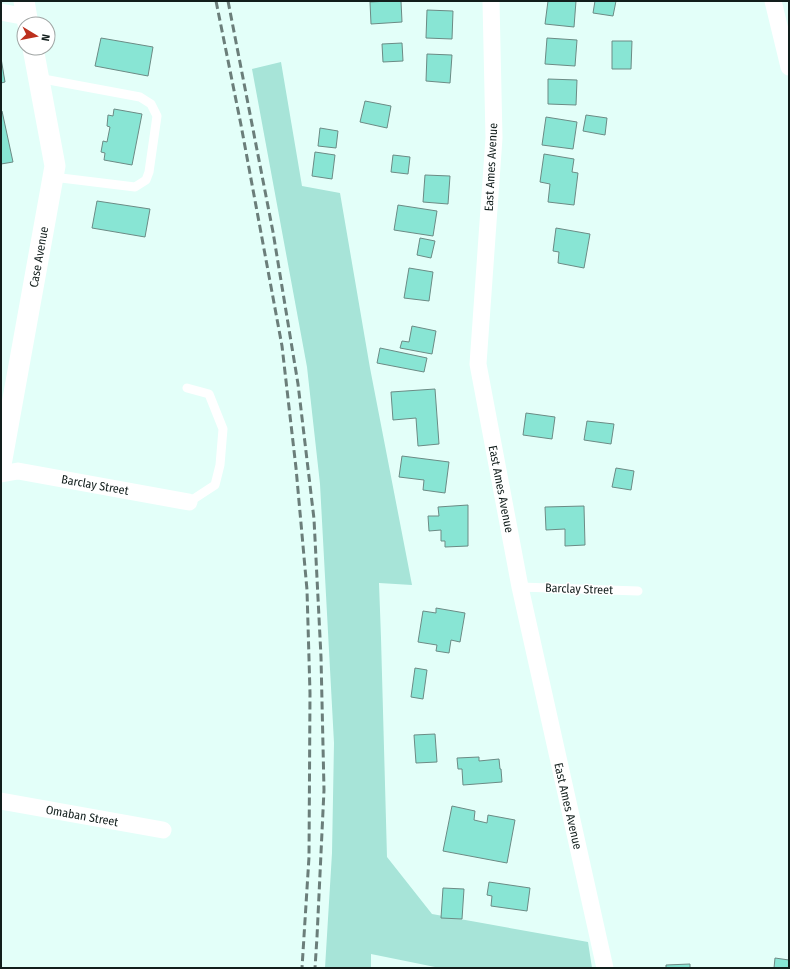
<svg xmlns="http://www.w3.org/2000/svg" width="790" height="969" font-family="'Fira Sans Condensed',sans-serif">
<style>
.green{fill:#a7e4d8}
.building{fill:#88e5d4;stroke:#6c8b85}
.lines{fill:none;stroke-linecap:round;stroke-linejoin:round}
.service{stroke:#fff;stroke-width:9}
.minor{stroke:#fff;stroke-width:17}
.tertiary{stroke:#fff;stroke-width:21}
.rail{stroke:#6b7e7a;stroke-width:3;stroke-dasharray:8 4;stroke-linecap:butt}
.labels{text-anchor:middle;stroke-width:3;stroke-linejoin:round;paint-order:stroke}
.street-label{font-size:12px;fill:#121e1c;stroke:#fff}
</style>
<rect width="100%" height="100%" fill="#e3fff9"/>
<!-- green -->
<path class="green" d="M 281,62 L 302,186 L 340,193 L 370,368 L 412,585 L 379,583 L 381,638 L 387,857 L 432,914 L 588,942 L 592,968 L 440,968 L 371,954 L 371,968 L 325,968 L 332,853 L 334,743 L 320,484 L 307,367 L 252,69 Z"/>
<!-- building -->
<path class="building" d="M 389,1 L 401,1 L 402,22 L 371,24 L 370,2 Z
M 548,1 L 576,1 L 574,27 L 545,24 Z
M 595,1 L 616,1 L 613,16 L 593,13 Z
M 427,10 L 453,11 L 452,39 L 426,38 Z
M 101,38 L 153,47 L 148,76 L 95,66 Z
M 547,38 L 577,40 L 575,66 L 545,64 Z
M 612,41 L 632,41 L 631,69 L 612,69 Z
M 402,43 L 403,61 L 383,62 L 382,44 Z
M 427,54 L 452,55 L 450,83 L 426,81 Z
M 1,58 L 5,82 L 1,83 Z
M 548,79 L 577,80 L 576,105 L 548,104 Z
M 365,101 L 391,106 L 387,128 L 360,122 Z
M 114,109 L 142,114 L 132,165 L 104,160 L 105,153 L 101,152 L 103,141 L 107,142 L 110,127 L 107,126 L 108,115 L 113,116 Z
M 1,111 L 2,111 L 13,162 L 1,164 Z
M 586,115 L 607,118 L 605,135 L 583,131 Z
M 546,117 L 577,122 L 573,149 L 542,145 Z
M 320,128 L 338,131 L 336,148 L 318,146 Z
M 315,152 L 335,155 L 332,179 L 312,176 Z
M 544,154 L 574,159 L 572,172 L 578,173 L 574,205 L 548,202 L 550,184 L 540,182 Z
M 393,155 L 410,157 L 408,174 L 391,172 Z
M 425,175 L 450,176 L 448,204 L 423,202 Z
M 97,201 L 150,209 L 145,237 L 92,228 Z
M 398,205 L 437,211 L 433,236 L 394,230 Z
M 556,228 L 590,234 L 584,268 L 558,263 L 559,252 L 553,251 Z
M 420,238 L 435,241 L 431,258 L 417,255 Z
M 409,268 L 433,272 L 429,301 L 404,298 Z
M 412,326 L 436,331 L 432,354 L 400,348 L 402,341 L 409,342 Z
M 380,348 L 427,358 L 424,372 L 377,363 Z
M 435,389 L 439,444 L 418,446 L 416,418 L 393,420 L 391,392 Z
M 526,413 L 555,417 L 552,439 L 523,435 Z
M 587,421 L 614,424 L 611,444 L 584,440 Z
M 402,456 L 449,462 L 445,493 L 423,490 L 424,480 L 399,477 Z
M 616,468 L 634,471 L 631,490 L 612,487 Z
M 468,505 L 468,546 L 445,547 L 445,541 L 441,541 L 441,530 L 429,531 L 428,516 L 439,516 L 438,507 Z
M 584,506 L 585,545 L 565,546 L 565,529 L 546,530 L 545,507 Z
M 436,608 L 465,613 L 460,642 L 451,640 L 449,653 L 436,651 L 437,645 L 418,642 L 423,611 L 436,613 Z
M 415,668 L 427,670 L 423,699 L 411,697 Z
M 435,734 L 437,762 L 416,763 L 414,735 Z
M 479,757 L 479,761 L 499,759 L 500,769 L 501,769 L 502,782 L 463,785 L 462,769 L 458,769 L 457,758 Z
M 452,806 L 475,811 L 474,820 L 487,823 L 488,815 L 515,820 L 507,863 L 443,851 Z
M 489,882 L 530,888 L 527,911 L 491,906 L 492,896 L 487,895 Z
M 443,888 L 464,889 L 462,919 L 441,918 Z
M 775,958 L 789,960 L 789,968 L 774,968 Z
M 690,964 L 690,968 L 666,968 L 666,965 Z"/>
<g class="lines">
<!-- service -->
<path class="service" d="M 38,78 L 140,97 L 151,104 L 157,116 L 149,172 L 146,180 L 135,187 L 53,177
M 187,388 L 209,394 L 223,429 L 220,465 L 215,485 L 189,502
M 520,587 L 638,591"/>
<!-- minor -->
<path class="minor" d="M 491,1 L 494,138 L 478,364 L 520,587 L 605,968
M 773,1 L 789,67
M 1,12 L 27,17
M 1,474 L 18,471 L 189,502
M 1,801 L 163,830"/>
<!-- tertiary -->
<path class="tertiary" d="M 24,1 L 28,24
M 1,465 L 55,166 L 33,48"/>
<!-- rail -->
<path class="rail" d="M 216,1 L 241,125 L 282,346 L 296,468 L 307,590 L 310,693 L 309,857 L 302,968
M 228,1 L 273,232 L 298,384 L 314,519 L 321,657 L 324,790 L 317,937 L 315,968"/>
</g>
<g class="labels">
<!-- street labels -->
<g class="street-label">
<text transform="translate(491 167) rotate(-87)" y="4">East Ames Avenue</text>
<text transform="translate(39 257) rotate(-80)" y="4">Case Avenue</text>
<text transform="translate(95 485) rotate(10)" y="4">Barclay Street</text>
<text transform="translate(501 489) rotate(79)" y="4">East Ames Avenue</text>
<text transform="translate(579 589) rotate(2)" y="4">Barclay Street</text>
<text transform="translate(568 806) rotate(77)" y="4">East Ames Avenue</text>
<text transform="translate(82 816) rotate(10)" y="4">Omaban Street</text>
</g>
</g>
<!-- border -->
<rect width="790" height="969" fill="none" stroke="#121e1c" stroke-width="4"/>
<!-- north arrow -->
<g transform="translate(36 36) rotate(100)"><circle r="19" fill="#ffffff" stroke="#a0a5a4"/>
<path d="M0-3L7 15L0 10L-7 15Z" fill="#bc2f1d"/>
<text y="-6" font-size="11" font-weight="bold" text-anchor="middle" fill="#121e1c">N</text>
</g>
</svg>
